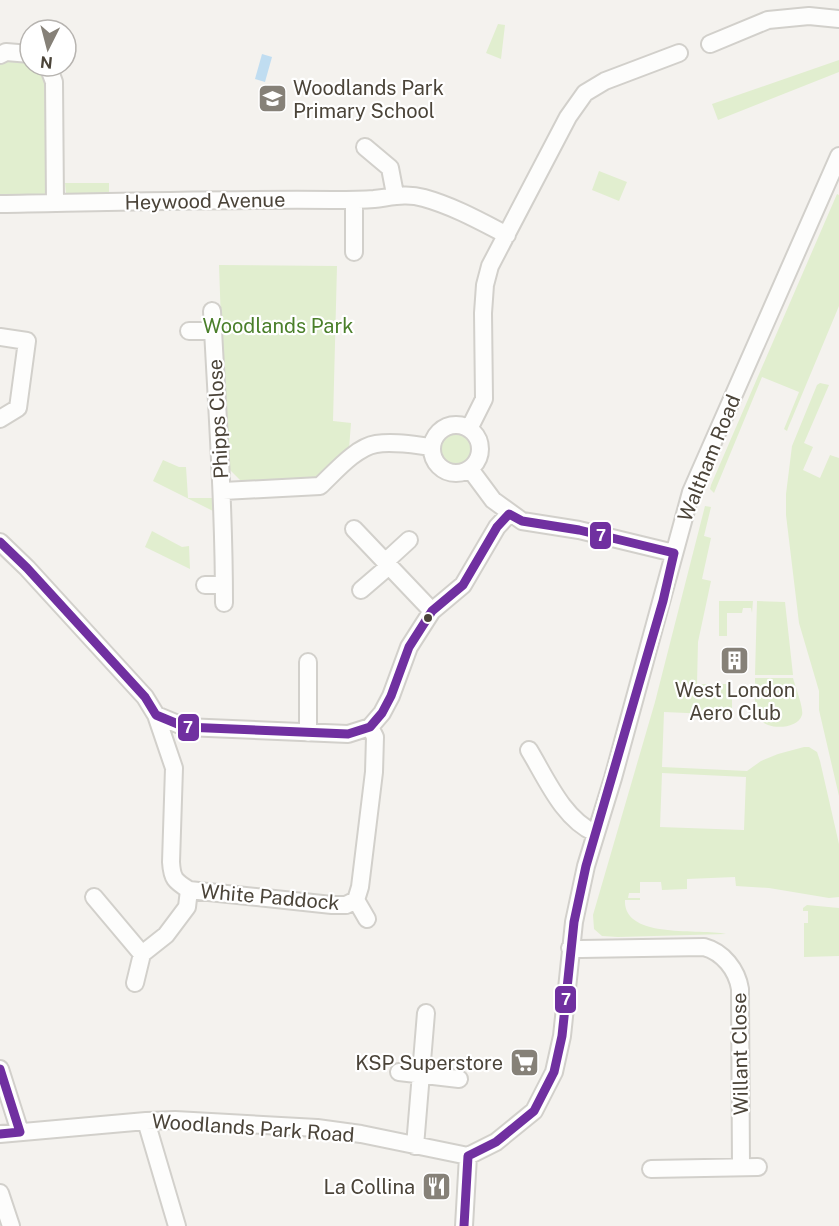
<svg xmlns="http://www.w3.org/2000/svg" width="839" height="1226" font-family="'Public Sans',sans-serif">
<style>
.green{fill:#e1eecf;fill-rule:evenodd}
.water{fill:#c0ddf1}
.lines{fill:none;stroke-linecap:round;stroke-linejoin:round}
.minor-casing{stroke:#d2d0cb;stroke-width:20}
.minor{stroke:#fdfdfc;stroke-width:16}
.bus-1-casing{stroke:#fff;stroke-width:14}
.bus-1{stroke:#7030a0;stroke-width:9}
.bus-dot{fill:#4b4439;stroke:#fff;stroke-width:2}
.labels{text-anchor:middle;stroke-width:4.5;stroke-linejoin:round;paint-order:stroke}
.poi-label{font-size:20px;fill:#4b4439;stroke:#fff;text-anchor:end}
.street-label{font-size:20px;fill:#4b4439;stroke:#fff}
.park-label{font-size:20px;fill:#4a7f2a;stroke:#fff}
.line-badge{stroke:#fff;stroke-width:2}
.badge-label{font-size:16px;text-anchor:middle;font-weight:bold;fill:#fff}
</style>
<rect width="100%" height="100%" fill="#f4f2ee"/>
<!-- green -->
<path class="green" d="M 498,24 L 505,25 L 501,59 L 486,53 Z
M 8,60 L 30,62 L 30,66 L 39,66 L 47,79 L 46,197 L 0,197 L 0,65 Z
M 839,60 L 839,72 L 718,120 L 712,104 Z
M 599,171 L 627,182 L 619,201 L 592,190 Z
M 65,183 L 109,183 L 109,194 L 66,194 Z
M 837,194 L 839,195 L 839,306 L 788,428 L 787,431 L 784,429 L 799,392 L 762,377 L 714,493 L 710,489 L 711,485 Z
M 219,265 L 337,266 L 333,421 L 351,423 L 349,449 L 318,478 L 242,482 L 226,466 Z
M 820,383 L 829,385 L 804,443 L 813,447 L 803,470 L 820,478 L 830,455 L 839,458 L 839,796 L 819,710 L 819,691 L 799,623 L 786,515 L 786,494 L 792,446 L 817,385 Z
M439 449a18 18 0 1 1 36 0a18 18 0 1 1-36 0Z
M 163,460 L 179,467 L 186,467 L 188,498 L 213,498 L 213,511 L 153,481 Z
M 705,506 L 711,507 L 704,536 L 711,538 L 702,579 L 711,581 L 698,642 L 697,684 L 732,684 L 732,715 L 664,712 L 662,767 L 747,771 L 761,761 L 778,754 L 804,747 L 809,747 L 817,752 L 820,761 L 839,844 L 839,897 L 829,898 L 769,888 L 736,886 L 735,877 L 687,879 L 687,889 L 662,890 L 661,882 L 640,882 L 640,893 L 629,893 L 628,898 L 640,898 L 640,900 L 625,900 C 623,940 700,928 726,934 L 618,937 L 602,936 L 594,929 L 593,915 L 655,702 ZM 662,773 L 746,777 L 744,830 L 660,827 Z
M 152,531 L 182,547 L 189,546 L 190,569 L 145,547 Z
M 719,601 L 753,601 L 752,613 L 751,608 L 743,608 L 742,613 L 727,613 L 727,636 L 719,636 Z
M 757,601 L 785,602 L 793,675 L 755,675 Z
M 755,678 L 793,678 C 795,686 804,708 802,715 C 798,727 779,729 768,725 C 762,723 758,718 755,712 Z
M 807,905 L 839,908 L 839,956 L 804,957 L 804,923 L 808,923 L 808,911 L 803,911 L 803,908 Z"/>
<!-- water -->
<path class="water" d="M 262,54 L 272,57 L 265,82 L 255,79 Z"/>
<g class="lines">
<defs>
<path id="minor" d="M 710,44 L 768,20 L 809,16 L 839,19
M 0,55 L 6,52 L 30,54
M 48,66 L 54,82 L 55,203
M 365,147 L 390,168 L 395,194
M 0,204 C 111,202 222,199 333,200 C 347,200 361,200 374,199 C 392,197 406,193 424,198 C 453,206 480,221 507,235
M 354,252 L 354,200
M 212,311 C 217,408 224,506 224,603
M 189,331 L 213,331
M 0,337 L 27,341 L 18,408 L 0,419
M432 449a24 24 0 1 1 48 0a24 24 0 1 1-48 0Z
M 469,429 L 484,399 L 483,313 L 485,285 L 490,266 L 568,117 L 585,93 L 605,81 L 679,53
M 470,469 L 493,500 L 522,521 L 579,530 L 674,553
M 223,491 L 320,486 C 334,473 356,447 376,444 C 394,441 414,445 432,447
M 354,529 L 432,611
M 0,542 L 27,568 L 145,697 L 156,715 L 185,727 L 348,734 L 370,727 L 382,713 L 391,696 L 409,647 L 432,611 L 463,585 L 497,527 L 509,514
M 385,562 L 409,540
M 205,585 L 224,585
M 361,590 L 389,566
M 156,715 L 174,768 L 171,862 C 172,879 175,881 189,890 L 332,905 L 346,905 L 356,900 L 360,887 L 374,772 L 375,737 L 370,727
M 308,733 L 308,662
M 529,750 C 546,778 563,819 595,833
M 94,897 L 142,954
M 356,900 L 367,919
M 570,948 L 581,949 L 704,947 C 723,952 737,970 740,989 L 741,1167
M 135,983 L 142,954 L 166,935 L 187,907 L 189,890
M 0,1069 L 20,1132
M 399,1072 L 459,1079
M 146,1121 L 177,1226
M 0,1134 L 146,1121 L 175,1120 L 317,1128 L 361,1134 L 468,1156
M 415,1146 L 426,1013
M 468,1156 L 496,1142 L 534,1111 L 554,1072 L 562,1036 L 574,922 L 586,866 L 613,778 L 691,492 L 839,156
M 651,1169 L 758,1167
M 0,1193 L 11,1226
M 464,1226 L 468,1156"/>
</defs>
<!-- minor casing -->
<use href="#minor" class="minor-casing"/>
<!-- minor -->
<use href="#minor" class="minor"/>
<defs>
<path id="bus-1" d="M 0,542 L 27,568 L 145,697 L 156,715 L 185,727 L 348,734 L 370,727 L 382,713 L 391,696 L 409,647 L 432,611 L 463,585 L 497,527 L 509,514 L 522,521 L 579,530 L 674,553 L 663,601 L 586,866 L 574,922 L 562,1036 L 554,1072 L 534,1111 L 496,1142 L 468,1156 L 464,1226
M 0,1069 L 20,1132 L 0,1134"/>
</defs>
<!-- bus-1 casing -->
<use href="#bus-1" class="bus-1-casing"/>
<!-- bus-1 -->
<use href="#bus-1" class="bus-1"/>
</g>
<!-- icons -->
<defs>
<symbol id="school-square" viewBox="-11 -11 22 22"><rect x="-9" y="-9" width="18" height="18" rx="4" fill="#868178" stroke="#fff"/><path d="M0-5L7-2L0 1L-7-2ZM-4 1L0 2.5L4 1V4Q0 6-4 4Z" fill="#fff"/></symbol>
<symbol id="building-square" viewBox="-11 -11 22 22"><rect x="-9" y="-9" width="18" height="18" rx="4" fill="#868178" stroke="#fff"/><path d="M-4-6H4V6H1V3H-1V6H-4ZM-2.5-4.3h1.7v1.8h-1.7ZM.8-4.3h1.7v1.8H.8ZM-2.5-1h1.7V.8h-1.7ZM.8-1h1.7V.8H.8Z" fill="#fff"/></symbol>
<symbol id="supermarket-square" viewBox="-11 -11 22 22"><rect x="-9" y="-9" width="18" height="18" rx="4" fill="#868178" stroke="#fff"/><path d="M-6-5.5h2.5l.6 2H6L4.5 2H-2.5L-4.4-4H-6ZM-1.5 3.2a1.3 1.3 0 1 0 .1 0ZM3 3.2a1.3 1.3 0 1 0 .1 0Z" fill="#fff"/></symbol>
<symbol id="restaurant-square" viewBox="-11 -11 22 22"><rect x="-9" y="-9" width="18" height="18" rx="4" fill="#868178" stroke="#fff"/><path d="M-5-6h1v4h1v-4h1v4h1v-4h1v5L-1.5 .5V6h-2V.5L-5-1ZM5-6V6H3V1.5H1.5Q1.5-4 5-6Z" fill="#fff"/></symbol>
</defs>
<g fill-rule="evenodd">
<use href="#school-square" x="256" y="82" width="33" height="33"/>
<use href="#building-square" x="718" y="644" width="33" height="33"/>
<use href="#supermarket-square" x="508" y="1046" width="33" height="33"/>
<use href="#restaurant-square" x="420" y="1170" width="33" height="33"/>
</g>
<!-- markers -->
<circle class="bus-dot" cx="428" cy="618" r="5"/>
<g class="labels">
<!-- poi labels -->
<g class="poi-label">
<text x="293" y="95" text-anchor="start">Woodlands Park<tspan x="293" dy="23">Primary School</tspan></text>
<text x="735" y="697" text-anchor="middle">West London<tspan x="735" dy="23">Aero Club</tspan></text>
<text x="503" y="1070">KSP Superstore</text>
<text x="415" y="1194">La Collina</text>
</g>
<!-- street labels -->
<g class="street-label">
<text transform="translate(205 201) rotate(-1)" y="7">Heywood Avenue</text>
<text transform="translate(218 419) rotate(-93)" y="7">Phipps Close</text>
<text transform="translate(709 458) rotate(-68)" y="7">Waltham Road</text>
<text transform="translate(270 897) rotate(5)" y="7">White Paddock</text>
<text transform="translate(740 1054) rotate(-91)" y="7">Willant Close</text>
<text transform="translate(253 1128) rotate(4)" y="7">Woodlands Park Road</text>
</g>
<!-- park labels -->
<g class="park-label">
<text x="278" y="333">Woodlands Park</text>
</g>
</g>
<g class="line-badge">
<rect x="589" y="521" width="23" height="29" rx="6" fill="#7030a0"/>
<rect x="177" y="713" width="23" height="29" rx="6" fill="#7030a0"/>
<rect x="554" y="985" width="23" height="29" rx="6" fill="#7030a0"/>
</g>
<g class="badge-label">
<text x="601" y="541">7</text>
<text x="188" y="733">7</text>
<text x="566" y="1005">7</text>
</g>
<!-- north arrow -->
<g transform="translate(48 48) rotate(186)"><circle r="28" fill="#ffffff" stroke="#b7b4b0" stroke-width="1.5"/>
<path d="M0-4.5L10 22L0 15L-10 22Z" fill="#868178"/>
<text y="-9" font-size="16" font-weight="bold" text-anchor="middle" fill="#4b4439">N</text>
</g>
</svg>
